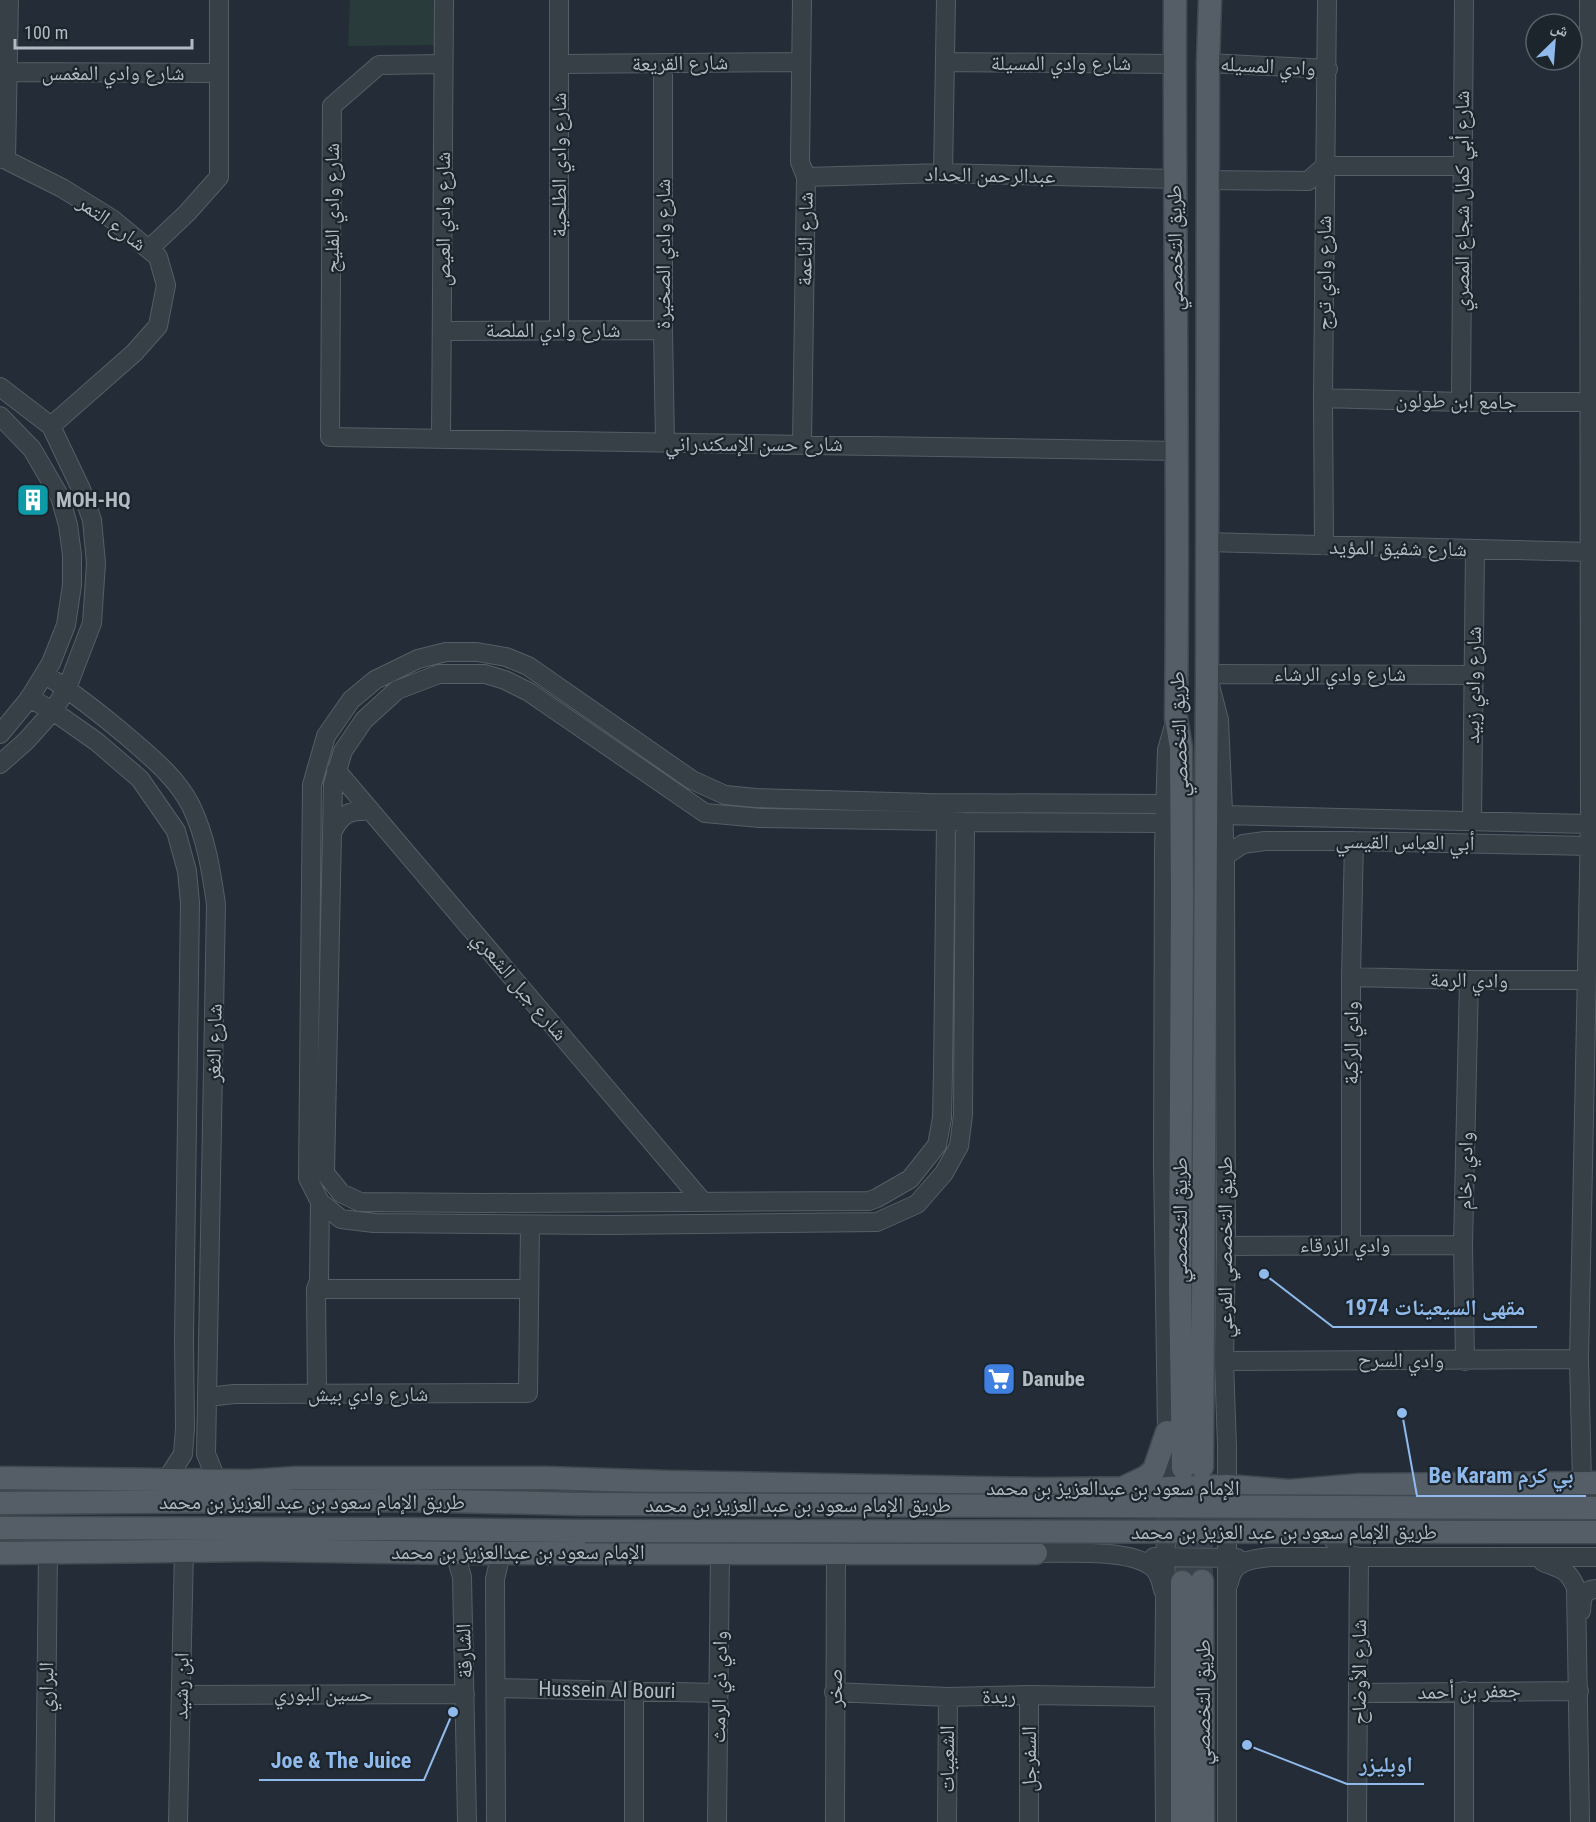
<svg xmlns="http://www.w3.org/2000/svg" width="1596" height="1822" font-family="'Roboto Condensed','Noto Naskh Arabic',sans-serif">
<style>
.green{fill:#293b3a}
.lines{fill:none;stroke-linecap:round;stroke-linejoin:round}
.major-tunnel{stroke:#39424c;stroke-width:22;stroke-dasharray:22 11;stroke-linecap:butt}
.minor-casing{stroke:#555d65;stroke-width:20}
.major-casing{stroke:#404850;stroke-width:25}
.minor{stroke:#373f47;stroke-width:18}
.major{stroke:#555e67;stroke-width:22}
.major-bridge-casing{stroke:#404850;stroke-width:25;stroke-linecap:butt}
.major-bridge{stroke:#555e67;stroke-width:22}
.labels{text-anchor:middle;stroke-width:4.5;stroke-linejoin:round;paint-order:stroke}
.street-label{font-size:21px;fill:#b2bac3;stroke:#1c242c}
.poi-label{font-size:21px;font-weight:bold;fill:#b2bac3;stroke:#1c242c;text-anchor:start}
.leader{fill:none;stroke:#90baeb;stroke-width:2}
.callout-dot{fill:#90baeb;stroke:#1c242c;stroke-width:2}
.callout-label{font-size:22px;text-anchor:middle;font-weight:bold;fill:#90baeb;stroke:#1c242c;stroke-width:4.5;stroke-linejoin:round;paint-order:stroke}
</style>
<rect width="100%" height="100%" fill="#242d37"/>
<!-- green -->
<path class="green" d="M 350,0 L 435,0 L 434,45 L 348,46 Z"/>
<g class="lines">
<!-- major-tunnel -->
<path class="major-tunnel" d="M 1202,1581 L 1202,1487
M 1182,1582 L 1183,1487"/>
<defs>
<path id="minor" d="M 559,0 L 559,330
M 802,0 L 800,162 L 806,177 L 802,444
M 946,62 L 1175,64
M 1208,63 L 1328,69
M 443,64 L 379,65 L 332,106 L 330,437 L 1178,451
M 559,64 L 801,62
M 663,64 L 663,330 L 665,443
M 8,72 L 218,73
M 0,158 L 6,160 L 62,188 L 112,219 L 158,257 L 166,285 L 158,326 L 134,353 L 51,426
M 6,160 L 9,0
M 943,173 L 946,0
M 806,177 L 943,173 L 1174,179
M 1207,180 L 1308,181 L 1325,166 L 1462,166
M 149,249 L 187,213 L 219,177 L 219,0
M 443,331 L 663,330
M 0,387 L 51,426 L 81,489 L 92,520 L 96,563 L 92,623 L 67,688 L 53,711 L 26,741 L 0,764
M 1323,398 L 1461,402 L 1589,402
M 1461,402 L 1464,0
M 0,416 L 32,449 L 60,497 L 68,525 L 72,555 L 72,585 L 66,625 L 51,663 L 29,699 L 0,734
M 441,439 L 444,0
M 1206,542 L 1589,552
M 1324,546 L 1323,398 L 1327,0
M 44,674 C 74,693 102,715 129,738 C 152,758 177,778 191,806 C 206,837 211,870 216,904 L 206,1454 L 217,1481
M 29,698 L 53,711 L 97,742 L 140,779 L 176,831 L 187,871 L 190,903 L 184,1339 L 185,1428 L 183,1454 L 167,1479
M 336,770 L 703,1202
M 1223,815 L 1590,824
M 946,821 L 943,1071 L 942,1118 L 937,1145 L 910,1179 L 877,1198 L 869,1201 L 485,1203 L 360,1202 L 341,1193 L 325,1173 L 333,784 L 343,751 L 364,720 L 397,690 L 439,674 L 485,674 L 505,680 L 529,692 L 705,813 L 760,818 L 946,821 L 965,822 L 1165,823
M 1472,821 L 1475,550
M 965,822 L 963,1115 L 959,1146 L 944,1173 L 917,1204 L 877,1222 L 610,1225 L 374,1223 L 341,1219 L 320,1202 L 308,1178 L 312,785 L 326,736 L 351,700 L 375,680 L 418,659 L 446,652 L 477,652 L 506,657 L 528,666 L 692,780 L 725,795 L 756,798 L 929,803 L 1166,804
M 332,833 C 341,813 350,810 371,811
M 1225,856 L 1243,844 L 1265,841 L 1354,841 L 1589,846
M 1351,977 L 1469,980 L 1586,980
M 1351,1245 L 1351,977 L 1354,841
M 1226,1246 L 1463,1245
M 316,1289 L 529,1289
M 1224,1361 L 1579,1359
M 1465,1361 L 1463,1245 L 1469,980
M 317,1394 L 316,1289 L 319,1281 L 320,1202
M 208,1397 L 234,1394 L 528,1393 L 530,1225
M 1582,1483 L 1579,1359 L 1590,824 L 1589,0
M 1328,1520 C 1331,1540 1338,1554 1359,1557 L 1357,1822
M 455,1553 L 462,1577 L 467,1822
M 1036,1553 C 1066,1553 1128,1549 1151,1566 C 1159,1571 1161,1581 1163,1590
M 1154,1557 L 1237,1558
M 1543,1562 C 1561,1569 1568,1569 1576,1588 L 1580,1822
M 1229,1583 C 1232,1561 1251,1559 1270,1557 L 1596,1557
M 1581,1611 C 1582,1599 1582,1590 1596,1589
M 496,1688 L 719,1693
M 1464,1691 L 1464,1822
M 834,1692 L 948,1697 L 1029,1695 L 1164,1697
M 1358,1693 L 1579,1691
M 181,1695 L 465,1694
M 1029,1695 L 1029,1822
M 45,1822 L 48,1551
M 178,1822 L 184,1550
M 496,1822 L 495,1579 L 501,1553
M 634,1822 L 634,1690
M 717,1822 L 720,1552
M 835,1822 L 836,1553
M 947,1822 L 948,1697
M 1165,1822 L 1164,1697 L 1167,1432 L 1163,1164 L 1164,848 L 1167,750 L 1175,722
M 1227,1822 L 1227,1446 L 1224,1361 L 1226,1246 L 1225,856 L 1219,720 L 1207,674 L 1473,675"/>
<path id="major" d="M 1175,0 C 1174,239 1179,479 1176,718 L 1181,748 L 1182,897 L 1180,1285 L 1183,1468
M 1202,1467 L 1207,674 L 1208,63 L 1210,0
M 0,1478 L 249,1481 L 296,1478 L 546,1478 L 670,1482 L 1037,1489 L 1166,1488 L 1227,1486 L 1290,1491 L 1360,1485 L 1596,1483
M 1125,1487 L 1146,1477 L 1154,1470 L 1167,1432
M 0,1503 L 405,1500 L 580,1504
M 0,1528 L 398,1529 L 585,1531
M 0,1553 L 260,1550 L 455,1553 L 1036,1553
M 1202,1581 L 1203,1822
M 1182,1822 L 1182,1582"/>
</defs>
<!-- minor casing -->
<use href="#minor" class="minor-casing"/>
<!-- major casing -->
<use href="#major" class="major-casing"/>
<!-- minor -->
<use href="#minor" class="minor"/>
<!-- major -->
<use href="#major" class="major"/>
<defs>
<path id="major-bridge" d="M 580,1504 L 1596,1508
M 585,1531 L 1596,1532"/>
</defs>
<!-- major-bridge casing -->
<use href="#major-bridge" class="major-bridge-casing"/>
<!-- major-bridge -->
<use href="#major-bridge" class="major-bridge"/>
</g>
<!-- icons -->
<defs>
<symbol id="building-square" viewBox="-11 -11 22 22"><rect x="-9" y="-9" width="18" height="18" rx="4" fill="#0f9aa8" stroke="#1c242c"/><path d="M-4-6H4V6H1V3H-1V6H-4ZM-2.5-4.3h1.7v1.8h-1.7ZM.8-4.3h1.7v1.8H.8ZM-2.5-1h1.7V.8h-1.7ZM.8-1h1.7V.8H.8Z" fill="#fff"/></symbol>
<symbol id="supermarket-square" viewBox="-11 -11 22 22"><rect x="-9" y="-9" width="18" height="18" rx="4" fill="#3f7fe0" stroke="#1c242c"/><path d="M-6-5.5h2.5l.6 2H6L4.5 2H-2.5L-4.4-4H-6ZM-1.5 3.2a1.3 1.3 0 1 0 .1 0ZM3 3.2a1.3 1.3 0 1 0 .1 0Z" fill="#fff"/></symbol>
</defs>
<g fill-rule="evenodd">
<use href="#building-square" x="14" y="481" width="38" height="38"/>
<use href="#supermarket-square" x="980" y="1360" width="38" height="38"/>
</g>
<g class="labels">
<!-- street labels -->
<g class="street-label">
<text transform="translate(680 63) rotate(-1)" y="7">شارع القريعة</text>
<text x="1061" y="70">شارع وادي المسيلة</text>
<text transform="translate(1268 66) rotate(3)" y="7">وادي المسيله</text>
<text x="113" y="80">شارع وادي المغمس</text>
<text transform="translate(559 165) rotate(-90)" y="7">شارع وادي الطلحية</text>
<text transform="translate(990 175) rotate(1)" y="7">عبدالرحمن الحداد</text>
<text transform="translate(1462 201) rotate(-90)" y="7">شارع أبي كمال شجاع المصري</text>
<text transform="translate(332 208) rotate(-90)" y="7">شارع وادي الفليح</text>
<text transform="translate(443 219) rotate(-90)" y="7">شارع وادي العيص</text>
<text transform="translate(112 223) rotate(36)" y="7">شارع التمر</text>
<text transform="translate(805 239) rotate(-89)" y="7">شارع الناعمة</text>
<text transform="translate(1175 248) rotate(-91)" y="7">طريق التخصصي</text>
<text transform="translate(663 254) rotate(-90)" y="7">شارع وادي الصخيرة</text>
<text transform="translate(1324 273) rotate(-90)" y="7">شارع وادي ترج</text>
<text x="553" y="337">شارع وادي الملصة</text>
<text transform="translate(1456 401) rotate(1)" y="7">جامع ابن طولون</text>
<text x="754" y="451">شارع حسن الإسكندراني</text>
<text transform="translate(1398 548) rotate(1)" y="7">شارع شفيق المؤيد</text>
<text x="1340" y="681">شارع وادي الرشاء</text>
<text transform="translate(1473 685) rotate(-89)" y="7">شارع وادي زبيد</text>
<text transform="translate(1179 734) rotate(-92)" y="7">طريق التخصصي</text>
<text transform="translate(1405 842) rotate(1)" y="7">أبي العباس القيسي</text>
<text transform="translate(1469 980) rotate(1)" y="7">وادي الرمة</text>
<text transform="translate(520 986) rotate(50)" y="7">شارع جبل الشعري</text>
<text transform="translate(214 1043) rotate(-89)" y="7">شارع الثغر</text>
<text transform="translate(1351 1043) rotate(-90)" y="7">وادي الركبة</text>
<text transform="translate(1465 1171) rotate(-89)" y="7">وادي رخام</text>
<text transform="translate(1180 1220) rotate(-90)" y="7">طريق التخصصي</text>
<text x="1345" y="1252">وادي الزرقاء</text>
<text transform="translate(1225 1247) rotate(-90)" y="7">طريق التخصصي الفرعي</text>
<text transform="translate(1401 1360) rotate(1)" y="7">وادي السرح</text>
<text x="368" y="1401">شارع وادي بيش</text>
<text x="1113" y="1495">الإمام سعود بن عبدالعزيز بن محمد</text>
<text x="312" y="1509">طريق الإمام سعود بن عبد العزيز بن محمد</text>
<text x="798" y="1512">طريق الإمام سعود بن عبد العزيز بن محمد</text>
<text x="1284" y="1539">طريق الإمام سعود بن عبد العزيز بن محمد</text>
<text x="518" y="1559">الإمام سعود بن عبدالعزيز بن محمد</text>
<text transform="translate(464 1651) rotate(-92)" y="7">الشارقة</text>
<text transform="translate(1359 1672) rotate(-90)" y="7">شارع الأوضاح</text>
<text transform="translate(181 1686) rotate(-89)" y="7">ابن رشيد</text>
<text transform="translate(46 1687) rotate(-89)" y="7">البراري</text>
<text transform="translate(719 1687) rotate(-89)" y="7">وادي ذي الرمث</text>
<text transform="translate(835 1688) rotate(-90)" y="7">صخر</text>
<text transform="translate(607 1690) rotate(1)" y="7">Hussein Al Bouri</text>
<text transform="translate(1469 1691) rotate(-1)" y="7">جعفر بن أحمد</text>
<text x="323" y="1701">حسين البوري</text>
<text transform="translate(999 1696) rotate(-1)" y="7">ريدة</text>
<text transform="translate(1203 1702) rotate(-90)" y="7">طريق التخصصي</text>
<text transform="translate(947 1759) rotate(-90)" y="7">الشعيبات</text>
<text transform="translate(1029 1759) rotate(-90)" y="7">السفرجل</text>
</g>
<!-- poi labels -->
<g class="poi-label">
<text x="56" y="507">MOH-HQ</text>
<text x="1022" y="1386">Danube</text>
</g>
</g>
<!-- callouts -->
<path class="leader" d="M1264 1274L1333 1327H1537M1402 1413L1417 1496H1586M453 1712L424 1780H259M1247 1745L1347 1784H1424"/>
<g class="callout-dot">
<circle cx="1264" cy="1274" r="6"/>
<circle cx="1402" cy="1413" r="6"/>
<circle cx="453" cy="1712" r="6"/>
<circle cx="1247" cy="1745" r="6"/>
</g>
<g class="callout-label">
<text x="1435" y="1315">مقهى السيعينات 1974</text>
<text x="1501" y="1483">Be Karam بي كرم</text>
<text x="341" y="1768">Joe &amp; The Juice</text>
<text x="1386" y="1772">اوبليزر</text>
</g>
<!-- north arrow -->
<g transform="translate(1554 42) rotate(25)"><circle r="28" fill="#1c242c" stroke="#586068" stroke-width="1.5"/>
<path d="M0-4.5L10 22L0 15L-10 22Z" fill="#90baeb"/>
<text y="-9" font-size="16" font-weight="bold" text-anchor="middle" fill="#b2bac3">ش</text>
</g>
<!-- scale -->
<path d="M15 39v9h177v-9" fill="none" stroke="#b2bac3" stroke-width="3"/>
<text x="24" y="39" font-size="18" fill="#b2bac3" stroke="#1c242c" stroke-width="4.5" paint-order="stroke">100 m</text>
</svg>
